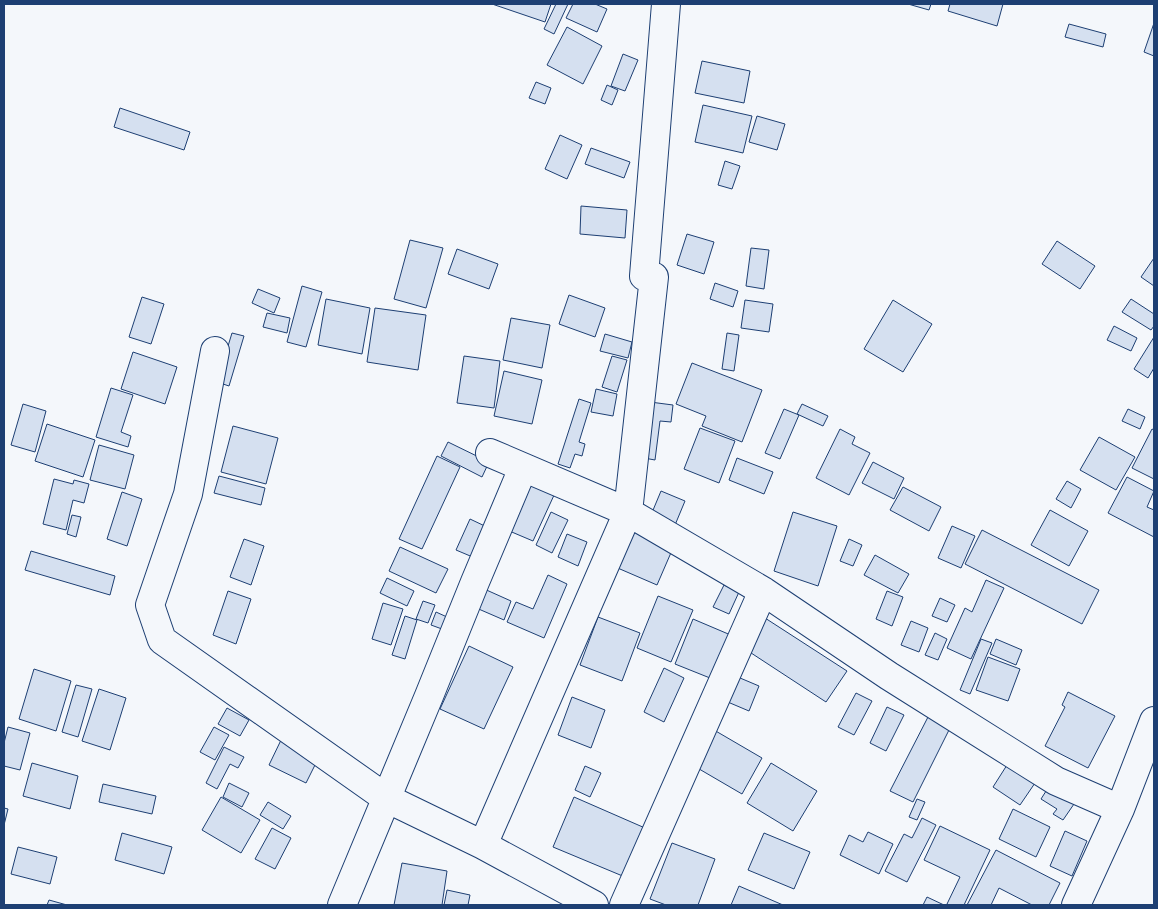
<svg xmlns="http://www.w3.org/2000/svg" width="1158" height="909" font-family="Manrope,sans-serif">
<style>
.building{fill:#d5e0f0;stroke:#1d3f73}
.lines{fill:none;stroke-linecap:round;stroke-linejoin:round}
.minor-casing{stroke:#1d3f73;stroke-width:30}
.minor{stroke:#f4f7fb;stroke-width:28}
</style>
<rect width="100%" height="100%" fill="#f4f7fb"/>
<!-- building -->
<path class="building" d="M 492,4 L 551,4 L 545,22 Z
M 556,4 L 568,4 L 554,34 L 544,29 Z
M 573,4 L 595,4 L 607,9 L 597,32 L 566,18 Z
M 908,4 L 931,4 L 929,10 Z
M 950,4 L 1003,4 L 997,26 L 948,11 Z
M 1154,23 L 1154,56 L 1144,52 Z
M 1069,24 L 1106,34 L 1103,47 L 1065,37 Z
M 567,27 L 602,46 L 583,84 L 547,65 Z
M 623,54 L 638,60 L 625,91 L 611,86 Z
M 702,61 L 750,71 L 744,103 L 695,93 Z
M 536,82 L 551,88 L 545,104 L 529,98 Z
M 607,85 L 618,90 L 612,105 L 601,100 Z
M 703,105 L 752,116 L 743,153 L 695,142 Z
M 120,108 L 190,132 L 184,150 L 114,127 Z
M 757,116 L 785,124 L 777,150 L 749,142 Z
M 560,135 L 582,145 L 567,179 L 545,169 Z
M 591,148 L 630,162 L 624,178 L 585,164 Z
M 725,161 L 740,166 L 732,189 L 718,185 Z
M 581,206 L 627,210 L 625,238 L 580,234 Z
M 687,234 L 714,242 L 704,274 L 677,265 Z
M 410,240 L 443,248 L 426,308 L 394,299 Z
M 1057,241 L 1095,266 L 1080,289 L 1042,264 Z
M 751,248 L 769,250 L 764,289 L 746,286 Z
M 457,249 L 498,264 L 489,289 L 448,274 Z
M 1154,258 L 1154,286 L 1141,277 Z
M 715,283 L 738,291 L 733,307 L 710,299 Z
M 302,286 L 322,292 L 306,347 L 287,342 Z
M 258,289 L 280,298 L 274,313 L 252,303 Z
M 569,295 L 605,308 L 595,337 L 559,324 Z
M 142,297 L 164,304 L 151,344 L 129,337 Z
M 326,299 L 370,308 L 362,354 L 318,345 Z
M 1131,299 L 1154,314 L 1154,326 L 1151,330 L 1122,312 Z
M 745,300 L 773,304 L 769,332 L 741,328 Z
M 893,300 L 932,324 L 903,372 L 864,349 Z
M 375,308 L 426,315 L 418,370 L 367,362 Z
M 267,313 L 290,318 L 287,333 L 263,327 Z
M 511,318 L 550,325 L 542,368 L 503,360 Z
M 1114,326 L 1137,338 L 1131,351 L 1107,340 Z
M 232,333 L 244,336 L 229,386 L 217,382 Z
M 727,333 L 739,335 L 734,371 L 722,369 Z
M 605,334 L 632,342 L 628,358 L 600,351 Z
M 1154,337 L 1154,368 L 1148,378 L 1134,369 Z
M 133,352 L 177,367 L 165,404 L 121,389 Z
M 464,356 L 500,361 L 494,408 L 457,403 Z
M 612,356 L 627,360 L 617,392 L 602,387 Z
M 692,363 L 762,390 L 742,442 L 702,426 L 706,416 L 676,404 Z
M 504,371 L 542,380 L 532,424 L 494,416 Z
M 111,388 L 133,395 L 121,432 L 131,436 L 128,447 L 96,437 Z
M 596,389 L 617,394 L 613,416 L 591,412 Z
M 579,399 L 591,403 L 579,442 L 585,444 L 582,456 L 575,454 L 570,468 L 558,464 Z
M 650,402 L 673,405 L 671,422 L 660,421 L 655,460 L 644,458 Z
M 23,404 L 46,411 L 35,452 L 11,445 Z
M 802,404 L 828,416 L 823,426 L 797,414 Z
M 784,409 L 799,415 L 780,459 L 765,453 Z
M 1128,409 L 1145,417 L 1140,429 L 1122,421 Z
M 47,424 L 95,440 L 83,477 L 35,461 Z
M 233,426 L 278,438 L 266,484 L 221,472 Z
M 700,428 L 735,441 L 719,483 L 684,469 Z
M 840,429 L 855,437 L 852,444 L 870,453 L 849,495 L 816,478 Z
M 1152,429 L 1154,430 L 1154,479 L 1132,468 Z
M 1099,437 L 1135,457 L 1116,490 L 1080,470 Z
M 448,442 L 489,462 L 482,477 L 441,456 Z
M 99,445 L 134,455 L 125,489 L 90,480 Z
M 437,456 L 460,467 L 422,549 L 399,539 Z
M 737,458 L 773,472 L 764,494 L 729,480 Z
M 873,462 L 904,478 L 894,499 L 862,483 Z
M 219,476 L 265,488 L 261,505 L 214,493 Z
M 1127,477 L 1154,491 L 1147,507 L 1154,510 L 1154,537 L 1108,513 Z
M 54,479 L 73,484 L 74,480 L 89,484 L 84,503 L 73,500 L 66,530 L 43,524 Z
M 530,481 L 555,493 L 533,541 L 507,530 Z
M 1067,481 L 1081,489 L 1071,508 L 1056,499 Z
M 903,487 L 941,507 L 929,531 L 890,510 Z
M 661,491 L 685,501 L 675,525 L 651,515 Z
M 122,492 L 142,499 L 127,546 L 107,539 Z
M 1050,510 L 1088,531 L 1069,566 L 1031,545 Z
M 551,512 L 568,520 L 552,553 L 536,545 Z
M 793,512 L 837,526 L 818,586 L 774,571 Z
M 72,515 L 81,517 L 76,537 L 67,534 Z
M 470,519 L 489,528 L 475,558 L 456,550 Z
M 952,526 L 975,536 L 961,568 L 938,558 Z
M 629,529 L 673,548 L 657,585 L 613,566 Z
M 982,530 L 1099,590 L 1082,624 L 965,564 Z
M 567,534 L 587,542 L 578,566 L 558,557 Z
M 244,539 L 264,546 L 251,585 L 230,577 Z
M 849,539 L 862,545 L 853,566 L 840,561 Z
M 400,547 L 448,569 L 436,593 L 389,571 Z
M 31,551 L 115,576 L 110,595 L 25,570 Z
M 875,555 L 909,574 L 898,593 L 864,575 Z
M 548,575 L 567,584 L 544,638 L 507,622 L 516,602 L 533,609 Z
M 387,578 L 414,591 L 407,606 L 380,593 Z
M 986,580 L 1004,588 L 971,659 L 947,648 L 965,608 L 972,612 Z
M 724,585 L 739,592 L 729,614 L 713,607 Z
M 482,588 L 511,601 L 504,620 L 474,607 Z
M 228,591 L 251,599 L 236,644 L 213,635 Z
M 887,591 L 903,597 L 892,626 L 876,619 Z
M 658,596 L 693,610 L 671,662 L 637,648 Z
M 940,598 L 955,605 L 947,622 L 932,616 Z
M 423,601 L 435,605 L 428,623 L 416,619 Z
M 383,603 L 403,609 L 391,645 L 372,639 Z
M 436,612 L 447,617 L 442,629 L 431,625 Z
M 405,616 L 417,620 L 405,659 L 392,655 Z
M 598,617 L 640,633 L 622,681 L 580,665 Z
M 765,618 L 847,671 L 826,702 L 745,649 Z
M 693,619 L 733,636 L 715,680 L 675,664 Z
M 911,621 L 928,628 L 919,652 L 901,645 Z
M 935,633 L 947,639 L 938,660 L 925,655 Z
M 981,639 L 992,643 L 970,694 L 960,690 Z
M 996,639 L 1022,650 L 1016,665 L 990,654 Z
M 469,646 L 513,667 L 484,729 L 440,709 Z
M 988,657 L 1020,669 L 1008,701 L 976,690 Z
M 664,668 L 684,678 L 664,722 L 644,712 Z
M 34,669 L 71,681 L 56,731 L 19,719 Z
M 733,675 L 759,686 L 749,711 L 723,700 Z
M 76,685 L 92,689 L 78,737 L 62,732 Z
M 99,689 L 126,698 L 110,750 L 82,741 Z
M 1068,692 L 1115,716 L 1088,768 L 1045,746 L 1065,707 L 1062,705 Z
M 856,693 L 872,701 L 854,735 L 838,727 Z
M 572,697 L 605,710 L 591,748 L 558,735 Z
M 887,707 L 904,715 L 886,751 L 870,743 Z
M 227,708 L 249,720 L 240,736 L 218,724 Z
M 928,717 L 950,728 L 913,802 L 890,791 Z
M 8,727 L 30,733 L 20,770 L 4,766 L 4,743 Z
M 214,727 L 229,735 L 215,760 L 200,752 Z
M 714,730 L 762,758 L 742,794 L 694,766 Z
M 282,738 L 319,757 L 306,783 L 269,765 Z
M 224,747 L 244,757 L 238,768 L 230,764 L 217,789 L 206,783 Z
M 32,763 L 78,776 L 70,809 L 23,796 Z
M 771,763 L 817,791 L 793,831 L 747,803 Z
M 1007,765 L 1035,783 L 1020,805 L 993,787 Z
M 585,766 L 601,773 L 590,797 L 575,790 Z
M 229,783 L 249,793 L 242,807 L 223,797 Z
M 103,784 L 156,796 L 152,814 L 99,802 Z
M 1048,788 L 1074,804 L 1063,820 L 1053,814 L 1057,809 L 1041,799 Z
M 221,797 L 260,820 L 241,853 L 202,830 Z
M 574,797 L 645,828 L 625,877 L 553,847 Z
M 917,799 L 925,802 L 917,820 L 909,817 Z
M 268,802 L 291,816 L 283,829 L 260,815 Z
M 4,808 L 8,809 L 4,825 Z
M 1013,809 L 1050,827 L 1036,857 L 999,839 Z
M 922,818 L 936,825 L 907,882 L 885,871 L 904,834 L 912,838 Z
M 940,826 L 990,850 L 964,905 L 950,905 L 947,904 L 960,877 L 924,860 Z
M 272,828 L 291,838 L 275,869 L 255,859 Z
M 1065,831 L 1087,841 L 1072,876 L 1050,866 Z
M 868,832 L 893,844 L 879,874 L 840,855 L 849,835 L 863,842 Z
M 122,833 L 172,847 L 164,874 L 115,860 Z
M 764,833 L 810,852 L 794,889 L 748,870 Z
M 672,843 L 715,859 L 698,905 L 666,905 L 650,899 Z
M 18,847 L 57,857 L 50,884 L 11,874 Z
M 996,850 L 1060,883 L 1049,905 L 1032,905 L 999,888 L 991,905 L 967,905 Z
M 402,863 L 447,871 L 442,905 L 394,905 Z
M 739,886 L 783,905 L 731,905 Z
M 447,890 L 470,895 L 468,905 L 444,905 Z
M 927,897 L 944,905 L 923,905 Z
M 49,900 L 67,905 L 47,905 Z"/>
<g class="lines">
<defs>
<path id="minor" d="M 215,351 L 188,494 L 150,605 L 162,640 L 386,798 L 483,845 L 594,905
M 490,453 L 628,512 L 763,591 L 889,676 L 1056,781 L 1120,809
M 483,845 L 628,512 L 654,277 L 644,276 L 666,4
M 342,905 L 429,696 L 475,582 L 523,468
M 624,905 L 763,591
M 1076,905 L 1120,809 L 1154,721"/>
</defs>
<!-- minor casing -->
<use href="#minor" class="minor-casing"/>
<!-- minor -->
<use href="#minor" class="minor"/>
</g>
<!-- border -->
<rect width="1158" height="909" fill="none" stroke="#1d3f73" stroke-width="10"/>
</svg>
